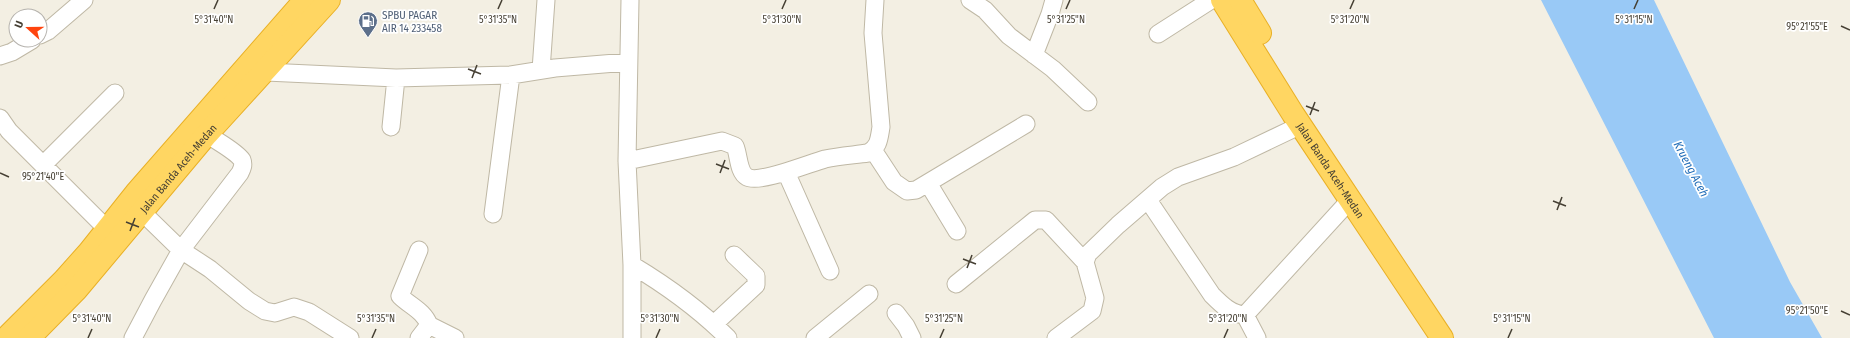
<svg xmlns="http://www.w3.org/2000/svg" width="1850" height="338" font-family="'Fira Sans Condensed',sans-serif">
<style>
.water{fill:#99c9f6}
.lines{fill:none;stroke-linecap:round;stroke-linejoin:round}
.minor-casing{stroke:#bfb8a5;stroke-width:19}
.highway-casing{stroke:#e9b026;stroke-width:24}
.minor{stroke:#fff;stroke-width:17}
.highway{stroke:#ffd662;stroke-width:22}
.ticks{fill:none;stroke:#453f33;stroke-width:1.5}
.labels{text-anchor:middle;stroke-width:3.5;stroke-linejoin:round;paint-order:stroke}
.service-label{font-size:11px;fill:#4e5e75;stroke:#fff;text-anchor:start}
.street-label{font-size:11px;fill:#453f33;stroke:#fff}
.water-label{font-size:12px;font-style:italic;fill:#246fb9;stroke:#fff}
.ticks-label{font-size:10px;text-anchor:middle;fill:#453f33;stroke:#fff;stroke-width:3.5;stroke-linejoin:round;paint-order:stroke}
</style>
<rect width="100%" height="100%" fill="#f3efe3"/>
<!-- water -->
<path class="water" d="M 1541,0 L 1654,0 L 1790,282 L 1822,338 L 1714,338 Z"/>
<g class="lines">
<defs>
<path id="minor" d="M 630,0 L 627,161 L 632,265 L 632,338
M 970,0 L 985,10 L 1009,36 L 1053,69 L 1088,102
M 1158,34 L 1211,0
M 40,35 L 48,31 L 84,0
M 1034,55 L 1050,14 L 1054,0
M 0,56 L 12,52 L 32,40
M 541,70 L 546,0
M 266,72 L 396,78 L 511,75 L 555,68 L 628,62
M 0,118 L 9,131 L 107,229
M 391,127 L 396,78
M 207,134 C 216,141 236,151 242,160 C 244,165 242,169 240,173 L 181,250 L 210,269 L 249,301 L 265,311 L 275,313 L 294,307 L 309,312 L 350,338
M 873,150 L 894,182 L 907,191 L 916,190 L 1026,124
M 627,161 L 722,141 L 735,146 C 739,155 738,172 747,177 C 759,184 810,163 825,159 C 839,156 854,155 868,153 C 879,147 879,139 881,127 L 873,33 L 875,0
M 43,165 L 115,93
M 786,172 L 830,271
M 928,183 L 957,231
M 1148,200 L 1212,295 C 1222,305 1231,314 1245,315
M 493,214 L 511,75
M 419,250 L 400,296 C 410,306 424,311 429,325
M 632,265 C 667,286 699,309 728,338
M 956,284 L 1035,220 L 1046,220 L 1085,262
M 896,313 L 906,326 L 912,338
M 1245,315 L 1351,199
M 1245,315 L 1257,338
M 714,324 L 756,285 L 756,276 L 734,255
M 133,338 L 153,300 L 181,250 L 142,212
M 419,338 L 429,325 L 455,338
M 815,338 L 869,294
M 1056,338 L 1092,311 L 1095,298 L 1085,262 L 1088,254 L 1118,225 L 1162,187 L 1178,177 L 1234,157 L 1301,125"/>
<g id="highway">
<path id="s1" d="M 1222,0 L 1293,114 L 1442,338"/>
<path d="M 1240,0 L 1260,33"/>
<path d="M 6,338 L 64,280 L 89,252 L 136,193 L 305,0"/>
<path id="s2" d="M 29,338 L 77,289 L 207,134 L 329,0"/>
</g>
</defs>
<!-- minor casing -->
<use href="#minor" class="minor-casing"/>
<!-- highway casing -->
<use href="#highway" class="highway-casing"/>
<!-- minor -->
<use href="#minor" class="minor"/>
<!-- highway -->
<use href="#highway" class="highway"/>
</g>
<!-- ticks -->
<path class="ticks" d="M 214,9 L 218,0M 498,9 L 502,0M 782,9 L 786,0M 1066,9 L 1070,0M 1350,9 L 1354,0M 1634,9 L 1638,0M 1841,26 L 1850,30M 468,69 L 481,74M 472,78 L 477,65M 1306,106 L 1319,111M 1310,115 L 1315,102M 716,164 L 729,169M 0,173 L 9,177M 720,173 L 725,160M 1553,201 L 1566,206M 1557,210 L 1562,197M 126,222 L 139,227M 130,231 L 135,218M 963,259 L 976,264M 967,268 L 972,255M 1841,311 L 1850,315M 88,338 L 92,329M 372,338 L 376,329M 656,338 L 660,329M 940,338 L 944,329M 1224,338 L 1228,329M 1508,338 L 1512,329"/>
<!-- icons -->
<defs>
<symbol id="fuel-pin" viewBox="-11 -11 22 30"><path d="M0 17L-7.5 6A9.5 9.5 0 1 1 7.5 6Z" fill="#5c6f8a" stroke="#fff"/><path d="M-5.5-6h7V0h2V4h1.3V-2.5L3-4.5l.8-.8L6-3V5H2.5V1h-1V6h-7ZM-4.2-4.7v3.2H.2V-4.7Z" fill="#fff"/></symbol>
</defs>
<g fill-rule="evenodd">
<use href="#fuel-pin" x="357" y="10" width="22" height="30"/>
</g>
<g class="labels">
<!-- service labels -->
<g class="service-label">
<text x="382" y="19">SPBU PAGAR<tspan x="382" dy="13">AIR 14 233458</tspan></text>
</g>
<!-- street labels -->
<g class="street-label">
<text dy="4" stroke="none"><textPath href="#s2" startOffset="226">Jalan Banda Aceh-Medan</textPath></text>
<text dy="4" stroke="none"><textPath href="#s1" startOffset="202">Jalan Banda Aceh-Medan</textPath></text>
</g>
<!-- water labels -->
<g class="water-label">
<text transform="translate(1691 169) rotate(62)" y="4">Krueng Aceh</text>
</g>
</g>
<g class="ticks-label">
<text x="214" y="23">5°31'40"N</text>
<text x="498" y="23">5°31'35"N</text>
<text x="782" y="23">5°31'30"N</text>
<text x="1066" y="23">5°31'25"N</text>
<text x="1350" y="23">5°31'20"N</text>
<text x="1634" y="23">5°31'15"N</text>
<text x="1807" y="30">95°21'55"E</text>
<text x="43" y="180">95°21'40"E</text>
<text x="1807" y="314">95°21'50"E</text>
<text x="92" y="322">5°31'40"N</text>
<text x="376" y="322">5°31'35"N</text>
<text x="660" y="322">5°31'30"N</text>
<text x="944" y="322">5°31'25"N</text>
<text x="1228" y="322">5°31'20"N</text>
<text x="1512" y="322">5°31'15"N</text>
</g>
<!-- north arrow -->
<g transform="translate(28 28) rotate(291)"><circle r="19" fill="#ffffff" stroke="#b5b2ad"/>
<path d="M0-3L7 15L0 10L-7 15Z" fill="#ff440e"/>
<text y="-6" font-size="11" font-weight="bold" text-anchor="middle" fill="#453f33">U</text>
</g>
</svg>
